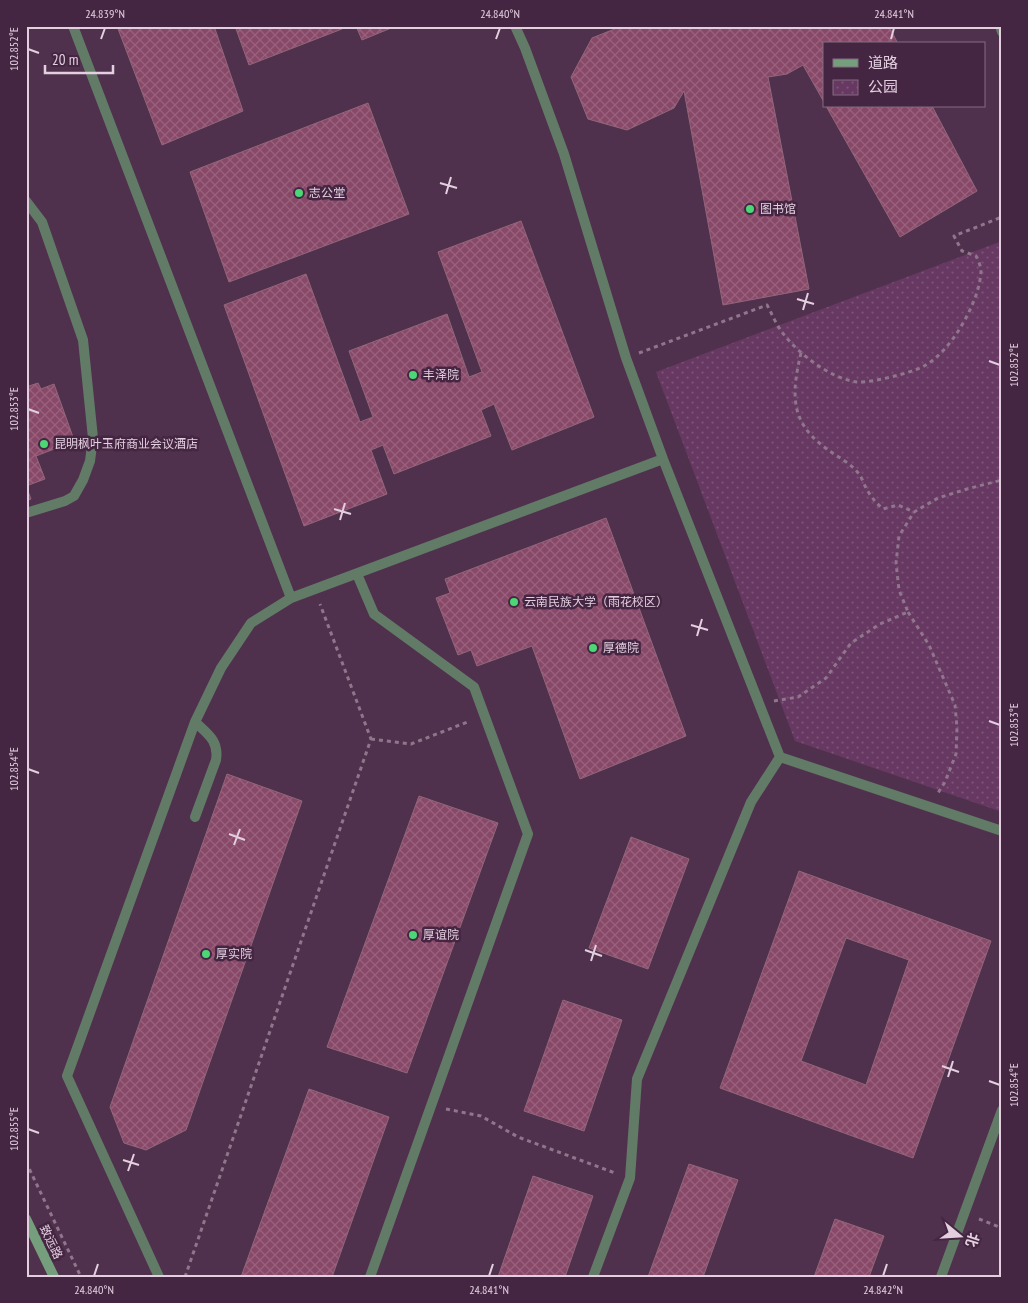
<svg xmlns="http://www.w3.org/2000/svg" width="1028" height="1303" font-family="'PT Sans Narrow','Noto Sans SC',sans-serif">
<style>
.park{fill:url(#park-dots)}
.building{fill:url(#building-cross-hatch);stroke:#92667a;fill-rule:evenodd}
.lines{fill:none;stroke-linecap:round;stroke-linejoin:round}
.path{stroke:#90768d;stroke-width:3;stroke-dasharray:4 4;stroke-linecap:butt}
.lane{stroke:#627b67;stroke-width:10}
.secondary{stroke:#759e7d;stroke-width:10}
.ticks{fill:none;stroke:#e3cfe0;stroke-width:2}
.poi-dot{fill:#4cd676;stroke:#452642;stroke-width:2}
.labels{text-anchor:middle;stroke-width:5;stroke-linejoin:round;paint-order:stroke}
.poi-label{font-size:12px;fill:#e3cfe0;stroke:#452642;text-anchor:start}
.street-label{font-size:12px;fill:#e3cfe0;stroke:#452642}
.neatline{fill:none;stroke:#e3cfe0;stroke-width:2}
.ticks-label{font-size:12px;text-anchor:middle;fill:#e3cfe0}
</style>
<defs>
<pattern id="park-dots" width="8" height="8" patternUnits="userSpaceOnUse" patternTransform="scale(1.25)"><rect width="8" height="8" fill="#663862"/><path d="M2 2h.1M6 6h.1" fill="none" stroke="#7c5478" stroke-width="1.8" stroke-linecap="round"/></pattern>
<pattern id="building-cross-hatch" width="8" height="8" patternUnits="userSpaceOnUse" patternTransform="scale(1.25)"><rect width="8" height="8" fill="#884868"/><path d="M0 0l8 8M0 8l8-8" fill="none" stroke="#99617d"/></pattern>
</defs>
<rect width="100%" height="100%" fill="#50314d"/>
<!-- park -->
<path class="park" d="M 1002,241 L 1002,812 L 795,741 L 656,372 Z"/>
<!-- building -->
<path class="building" d="M 117,26 L 214,26 L 243,111 L 162,145 Z
M 235,26 L 341,26 L 342,29 L 249,65 Z
M 356,26 L 396,26 L 362,40 Z
M 622,26 L 889,26 L 898,44 L 824,44 L 824,102 L 803,65 L 787,74 L 768,77 L 809,289 L 723,305 L 684,91 L 674,108 L 627,130 L 588,119 L 571,77 L 592,38 Z
M 368,103 L 409,214 L 229,282 L 190,172 Z
M 826,106 L 932,106 L 977,191 L 900,237 Z
M 521,221 L 594,417 L 512,450 L 494,404 L 481,410 L 491,436 L 394,474 L 383,445 L 371,450 L 387,494 L 304,526 L 224,305 L 306,274 L 360,422 L 373,417 L 349,351 L 447,314 L 469,377 L 482,372 L 438,252 Z
M 38,383 L 41,389 L 54,384 L 73,437 L 60,442 L 62,446 L 36,456 L 45,479 L 26,486 L 31,499 L 26,501 L 26,387 Z
M 606,518 L 686,736 L 580,779 L 532,646 L 477,666 L 471,650 L 458,655 L 436,598 L 450,593 L 445,579 Z
M 227,774 L 302,801 L 186,1130 L 146,1150 L 124,1143 L 110,1107 Z
M 419,796 L 498,823 L 407,1073 L 327,1047 Z
M 631,837 L 689,859 L 648,969 L 589,948 Z
M 799,871 L 991,941 L 913,1158 L 720,1088 ZM 846,938 L 909,960 L 866,1085 L 801,1061 Z
M 563,1000 L 622,1020 L 584,1131 L 524,1111 Z
M 309,1089 L 389,1117 L 332,1277 L 241,1277 Z
M 689,1164 L 738,1180 L 703,1277 L 648,1277 Z
M 533,1176 L 593,1196 L 565,1277 L 498,1277 Z
M 835,1219 L 884,1236 L 869,1277 L 814,1277 Z"/>
<g class="lines">
<!-- path -->
<path class="path" d="M 639,353 L 767,305 C 772,314 776,324 782,332 C 797,353 831,379 857,382 C 871,383 911,373 924,366 C 951,352 980,301 981,271 C 981,266 978,260 976,256 L 962,251 L 954,236 L 1002,217
M 801,353 C 792,391 789,420 823,446 C 835,456 850,462 859,474 C 862,478 864,484 866,488 C 871,497 876,503 883,509 L 898,505 L 914,512 L 938,498 L 967,489 L 1002,480
M 1002,452 L 1002,475
M 908,612 L 929,645 L 955,705 L 957,728 L 956,754 L 945,782 L 938,793
M 774,701 L 798,697 L 826,678 L 851,643 L 880,624 L 908,612 L 899,590 L 896,563 L 899,536 L 914,512
M 371,739 L 411,744 L 470,721
M 446,1109 L 481,1116 L 518,1137 L 615,1173
M 26,1162 L 81,1277
M 979,1219 L 1002,1228
M 185,1277 L 371,739 L 320,604"/>
<!-- lane -->
<path class="lane" d="M 73,26 L 291,598 L 663,459
M 515,26 L 525,48 L 564,154 L 626,358 L 663,459 L 780,757 L 1002,831
M 1000,26 L 1002,32
M 26,201 L 42,222 L 83,340 L 93,438 L 90,461 L 83,480 L 74,496 L 65,501 L 26,513
M 357,574 L 374,614 L 474,687 L 528,834 L 370,1277
M 195,722 C 208,734 219,741 216,760 L 195,817
M 159,1277 L 67,1076 L 195,722 L 221,668 L 251,623 L 291,598
M 593,1277 L 630,1178 L 637,1079 L 751,802 L 780,757
M 941,1277 L 1002,1110"/>
<!-- secondary -->
<path class="secondary" d="M 26,1219 L 54,1277"/>
</g>
<!-- ticks -->
<path class="ticks" d="M 101,39 L 105,28M 496,39 L 500,28M 891,39 L 894,28M 28,49 L 39,53M 440,183 L 457,188M 446,194 L 451,177M 797,299 L 814,304M 803,310 L 808,293M 989,361 L 1000,365M 28,409 L 39,413M 334,509 L 351,514M 340,520 L 345,503M 691,625 L 708,630M 697,636 L 702,619M 989,721 L 1000,725M 28,769 L 39,773M 229,834 L 245,840M 234,845 L 240,829M 585,950 L 602,956M 591,961 L 596,945M 942,1066 L 959,1072M 948,1077 L 953,1061M 989,1081 L 1000,1085M 28,1129 L 39,1133M 123,1160 L 139,1165M 128,1171 L 134,1154M 94,1276 L 98,1264M 489,1276 L 493,1264M 883,1276 L 887,1264"/>
<!-- markers -->
<g class="poi-dot">
<circle cx="299" cy="193" r="5"/>
<circle cx="750" cy="209" r="5"/>
<circle cx="413" cy="375" r="5"/>
<circle cx="44" cy="444" r="5"/>
<circle cx="514" cy="602" r="5"/>
<circle cx="593" cy="648" r="5"/>
<circle cx="413" cy="935" r="5"/>
<circle cx="206" cy="954" r="5"/>
</g>
<g class="labels">
<!-- poi labels -->
<g class="poi-label">
<text x="309" y="197">志公堂</text>
<text x="760" y="213">图书馆</text>
<text x="423" y="379">丰泽院</text>
<text x="54" y="448">昆明枫叶玉府商业会议酒店</text>
<text x="524" y="606">云南民族大学（雨花校区）</text>
<text x="603" y="652">厚德院</text>
<text x="423" y="939">厚谊院</text>
<text x="216" y="958">厚实院</text>
</g>
<!-- street labels -->
<g class="street-label">
<text transform="translate(51 1242) rotate(64)" y="4">致远路</text>
</g>
</g>
<!-- border -->
<rect width="1028" height="1303" fill="none" stroke="#452642" stroke-width="55"/>
<!-- legend -->
<rect x="823" y="42" width="162" height="65" fill="#452642" stroke="#846a81"/>
<rect x="833" y="59" width="25" height="8" fill="#759e7d" stroke="#846a81"/>
<text x="868" y="68" font-size="15" fill="#e3cfe0">道路</text>
<rect x="833" y="80" width="25" height="15" fill="url(#park-dots)" stroke="#846a81"/>
<text x="868" y="92" font-size="15" fill="#e3cfe0">公园</text>
<!-- north arrow -->
<g transform="translate(960 1236) rotate(108)" stroke="#452642" stroke-width="4" paint-order="stroke">
<path d="M0-4L9 19L0 12L-9 19Z" fill="#e3cfe0"/>
<text y="-8" font-size="14" font-weight="bold" text-anchor="middle" fill="#e3cfe0">北</text>
</g>
<!-- scale -->
<path d="M45 65v8h68v-8" fill="none" stroke="#e3cfe0" stroke-width="2.5"/>
<text x="52" y="65" font-size="15" fill="#e3cfe0" stroke="#452642" stroke-width="4" paint-order="stroke">20 m</text>
<rect x="28" y="28" width="972" height="1248" class="neatline"/>
<g class="ticks-label">
<text x="105" y="18">24.839°N</text>
<text x="500" y="18">24.840°N</text>
<text x="894" y="18">24.841°N</text>
<text transform="translate(14 49) rotate(-90)" y="4">102.852°E</text>
<text transform="translate(1014 365) rotate(-90)" y="4">102.852°E</text>
<text transform="translate(14 409) rotate(-90)" y="4">102.853°E</text>
<text transform="translate(1014 725) rotate(-90)" y="4">102.853°E</text>
<text transform="translate(14 769) rotate(-90)" y="4">102.854°E</text>
<text transform="translate(1014 1085) rotate(-90)" y="4">102.854°E</text>
<text transform="translate(14 1129) rotate(-90)" y="4">102.855°E</text>
<text x="94" y="1294">24.840°N</text>
<text x="489" y="1294">24.841°N</text>
<text x="883" y="1294">24.842°N</text>
</g>
</svg>
